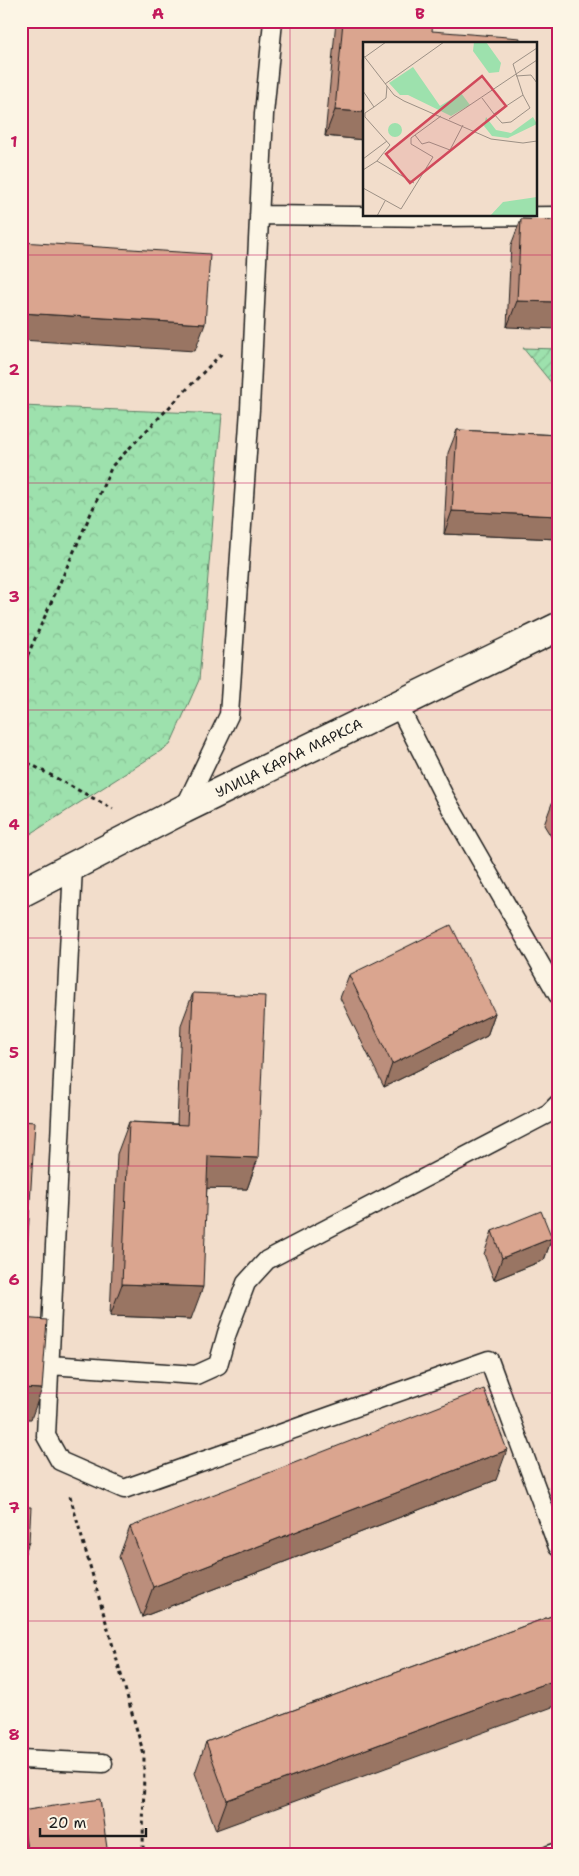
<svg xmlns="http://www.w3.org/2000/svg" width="579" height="1876" font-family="'Shantell Sans',sans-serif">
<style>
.forest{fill:url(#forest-crowns);stroke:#5c7e64}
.garden{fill:url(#garden-furrows);stroke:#5c7e64}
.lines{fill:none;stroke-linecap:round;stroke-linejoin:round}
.lane-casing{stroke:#1c1c1c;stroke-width:21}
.street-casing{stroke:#1c1c1c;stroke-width:31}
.path{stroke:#1c1c1c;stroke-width:3;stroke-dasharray:4 4;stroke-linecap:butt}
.lane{stroke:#fcf5e5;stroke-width:18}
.street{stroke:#fcf5e5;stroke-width:28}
.wall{fill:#bb8e7b;stroke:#1c1c1c}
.shaded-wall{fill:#997464;stroke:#1c1c1c}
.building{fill:#daa58f;stroke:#1c1c1c}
.grid{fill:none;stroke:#c2185b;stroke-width:1;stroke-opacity:0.55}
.labels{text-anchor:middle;stroke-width:4;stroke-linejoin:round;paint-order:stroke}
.street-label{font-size:14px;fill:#1c1c1c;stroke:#fcf5e5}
.inset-road{fill:none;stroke:#9c9085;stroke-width:1}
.view{fill:#d1495b;fill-opacity:0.15;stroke:#d1495b;stroke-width:2.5}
.inset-edge{fill:none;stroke:#1c1c1c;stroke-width:2.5}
.neatline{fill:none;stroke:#c2185b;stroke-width:2}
.grid-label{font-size:16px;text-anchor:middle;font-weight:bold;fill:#c2185b}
</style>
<defs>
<pattern id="forest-crowns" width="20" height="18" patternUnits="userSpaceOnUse" patternTransform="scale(1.25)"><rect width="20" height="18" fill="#9de1ad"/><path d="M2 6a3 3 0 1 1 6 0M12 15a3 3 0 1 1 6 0" fill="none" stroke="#87c094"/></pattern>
<pattern id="garden-furrows" width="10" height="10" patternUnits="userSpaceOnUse" patternTransform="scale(1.25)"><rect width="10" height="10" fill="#9de1ad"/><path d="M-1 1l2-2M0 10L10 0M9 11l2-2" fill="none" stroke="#87c094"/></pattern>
</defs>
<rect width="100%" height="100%" fill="#f2ddcb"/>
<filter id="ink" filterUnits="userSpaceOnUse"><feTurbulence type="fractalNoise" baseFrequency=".02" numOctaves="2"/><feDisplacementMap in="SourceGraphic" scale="10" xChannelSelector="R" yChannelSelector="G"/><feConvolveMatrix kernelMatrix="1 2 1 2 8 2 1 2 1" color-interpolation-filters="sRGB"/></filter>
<g filter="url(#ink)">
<!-- forest -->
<path class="forest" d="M 21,406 L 222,414 L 199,680 L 170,745 L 21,840 Z"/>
<!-- garden -->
<path class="garden" d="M 523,348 L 558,349 L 558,391 Z"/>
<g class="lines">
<defs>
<path id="lane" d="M 259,215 L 445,217 L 558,216
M 398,705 L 444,796 L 558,995
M 184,809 L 229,715 L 250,409 L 264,114 L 273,21
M 73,866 L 46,1436 L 60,1461 L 124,1489 L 489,1360 L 558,1547
M 50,1365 L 196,1375 L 218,1365 L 227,1333 L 246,1283 L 267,1260 L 549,1113 L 558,1104
M 21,1759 L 103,1763
M 549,1855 L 558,1852"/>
<g id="street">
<path id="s1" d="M 21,893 L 184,809 L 558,627"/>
</g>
</defs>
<!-- lane casing -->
<use href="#lane" class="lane-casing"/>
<!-- street casing -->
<use href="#street" class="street-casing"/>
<!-- path -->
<path class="path" d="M 21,670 L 112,466 L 224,351
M 21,759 L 113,809
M 70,1496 L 144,1755 L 143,1855"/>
<!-- lane -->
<use href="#lane" class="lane"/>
<!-- street -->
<use href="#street" class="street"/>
</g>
<!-- wall -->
<path class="wall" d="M 336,21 L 433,21 L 364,44 L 364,140 L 325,136 Z
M 521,219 L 558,220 L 507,327 L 511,245 Z
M 457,430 L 558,435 L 558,539 L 444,534 L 448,453 Z
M 558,793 L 558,848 L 544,825 L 555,795 Z
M 349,975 L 495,1013 L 487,1036 L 384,1087 L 340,998 Z
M 193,993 L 258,1158 L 247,1189 L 207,1188 L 191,1319 L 110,1316 L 117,1154 L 129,1122 L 177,1124 L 181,1025 Z
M 492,1231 L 552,1238 L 544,1260 L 494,1280 L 484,1254 Z
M 496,1480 L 142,1617 L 119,1557 L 130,1527 Z
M 557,1614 L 216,1830 L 195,1773 L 206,1742 Z
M 21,1811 L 108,1855 L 21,1855 Z"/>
<!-- shaded-wall -->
<path class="shaded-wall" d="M 335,110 L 364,112 L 364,140 L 325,136 Z
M 517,301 L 558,302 L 558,329 L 507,327 Z
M 21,313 L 205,324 L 195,351 L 21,340 Z
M 452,511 L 558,516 L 558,539 L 444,534 Z
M 495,1013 L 487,1036 L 384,1087 L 392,1064 Z
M 208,1156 L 258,1158 L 247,1189 L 197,1188 Z
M 552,1238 L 544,1260 L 494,1280 L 502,1258 Z
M 21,1250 L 27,1251 L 21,1267 Z
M 122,1284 L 203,1287 L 191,1319 L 110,1316 Z
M 21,1388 L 42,1389 L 31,1419 L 21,1419 Z
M 507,1450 L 496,1480 L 142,1617 L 153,1587 Z
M 21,1542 L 29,1542 L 21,1563 Z
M 558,1679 L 558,1705 L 216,1830 L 227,1800 Z"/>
<!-- building -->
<path class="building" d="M 343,21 L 433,21 L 432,31 L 520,38 L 519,44 L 364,44 L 364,112 L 335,110 Z
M 521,219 L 558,220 L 558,302 L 517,301 Z
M 21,242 L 210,254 L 205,324 L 21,313 Z
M 457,430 L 558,435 L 558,516 L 452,511 Z
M 451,925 L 495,1013 L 392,1064 L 349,975 Z
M 193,993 L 265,996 L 258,1158 L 208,1156 L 203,1287 L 122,1284 L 129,1122 L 187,1125 Z
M 21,1121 L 35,1122 L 27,1251 L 21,1250 Z
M 541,1211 L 552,1238 L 502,1258 L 492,1231 Z
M 21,1318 L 47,1320 L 42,1389 L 21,1388 Z
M 484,1389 L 507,1450 L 153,1587 L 130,1527 Z
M 21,1507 L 31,1507 L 29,1542 L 21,1542 Z
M 557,1614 L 558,1679 L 227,1800 L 206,1742 Z
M 100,1799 L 108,1855 L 28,1855 L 21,1811 Z"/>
</g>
<!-- grid -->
<path class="grid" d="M 290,21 L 290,1855M 21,255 L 558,255M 21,483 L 558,483M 21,710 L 558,710M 21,938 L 558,938M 21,1166 L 558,1166M 21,1393 L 558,1393M 21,1621 L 558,1621"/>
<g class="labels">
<!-- street labels -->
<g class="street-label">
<text dy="5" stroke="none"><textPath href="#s1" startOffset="300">УЛИЦА КАРЛА МАРКСА</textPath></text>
</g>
</g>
<!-- overview -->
<g transform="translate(363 42)">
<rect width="174" height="174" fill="#f2ddcb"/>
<path d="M 50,25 L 77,64 L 98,51 L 107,63 L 88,74 L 45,53 L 37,53 L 26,41 ZM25 88a7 7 0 1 1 14 0a7 7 0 1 1-14 0ZM 174,155 L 174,174 L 127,174 L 140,160 Z" fill="#9de1ad"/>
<path d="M 123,75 L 133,88 L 148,91 L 170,75 L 174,82 L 145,96 L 129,94 L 121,84 Z" fill="#9de1ad"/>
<path d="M 111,0 L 123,0 L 138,21 L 136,30 L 126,31 L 110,9 Z" fill="#9de1ad"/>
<path class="inset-road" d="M 0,13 L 31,53 L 41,59 L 128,97 L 160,101 L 174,99M 2,15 L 23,0M 153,34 L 168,33 L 174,41M 22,42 L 81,0M 0,49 L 11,65 L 23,56 L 24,44M 119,56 L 131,72 L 160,53 L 150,22 L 174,6M 131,72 L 139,81 L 148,80 L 167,66 L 160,53M 86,77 L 174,18M 52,93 L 59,102 L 66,100 L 87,108 L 100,83M 0,117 L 24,99M 14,119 L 51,141M 0,128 L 14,119 L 27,103 L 2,75 L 2,71 L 11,65M 0,146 L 38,167 L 70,115 L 48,102 L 48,96 L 78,74M 14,174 L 22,159"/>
<path class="view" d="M 119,34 L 143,64 L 47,141 L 23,112 Z"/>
<rect width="174" height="174" class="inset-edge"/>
</g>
<!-- margin -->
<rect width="579" height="1876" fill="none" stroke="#fcf5e5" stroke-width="55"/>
<!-- scale -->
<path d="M40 1828v8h106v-8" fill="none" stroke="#1c1c1c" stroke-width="2.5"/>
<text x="48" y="1828" font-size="15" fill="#1c1c1c" stroke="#fcf5e5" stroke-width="4" paint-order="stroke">20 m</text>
<rect x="28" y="28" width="524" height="1820" class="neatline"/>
<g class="grid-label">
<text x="158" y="19">A</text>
<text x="420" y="19">B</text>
<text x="14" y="147">1</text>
<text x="14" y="375">2</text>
<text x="14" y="602">3</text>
<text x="14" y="830">4</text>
<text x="14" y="1058">5</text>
<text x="14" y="1285">6</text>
<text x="14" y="1513">7</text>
<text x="14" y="1740">8</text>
</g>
</svg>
